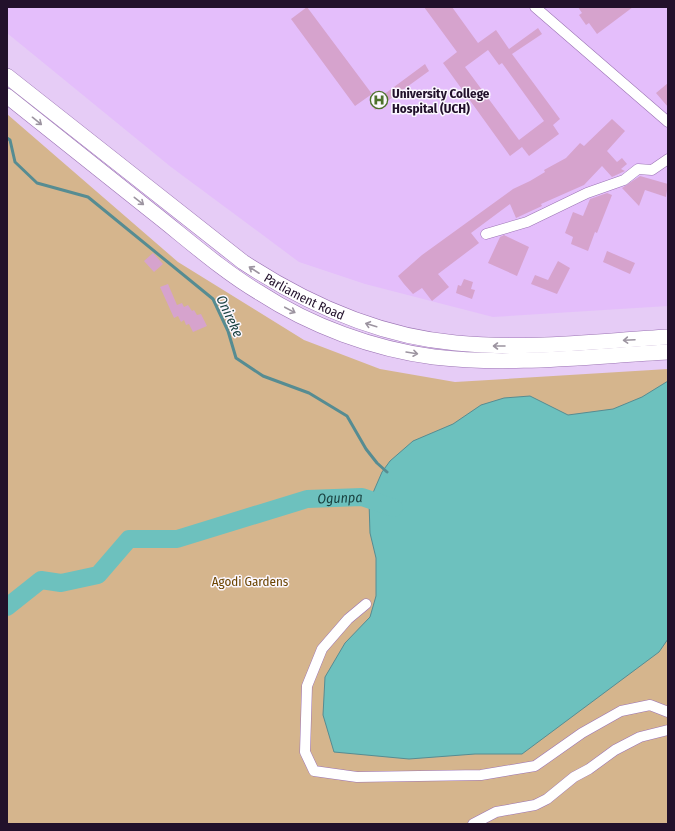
<svg xmlns="http://www.w3.org/2000/svg" width="675" height="831" font-family="'Fira Sans Condensed',sans-serif">
<style>
.built{fill:#e4befb}
.green{fill:#d5b58d}
.water{fill:#6dc1be;stroke:#568c92}
.lines{fill:none;stroke-linecap:round;stroke-linejoin:round}
.stream{stroke:#568c92;stroke-width:3}
.river{stroke:#6dc1be;stroke-width:18}
.building{fill:#d6a3cd;fill-rule:evenodd}
.minor-casing{stroke:#9b73b4;stroke-width:11}
.secondary-casing{stroke:#9b73b4;stroke-width:16}
.minor{stroke:#fff;stroke-width:10}
.secondary{stroke:#fff;stroke-width:15}
.oneway{stroke:#9c94a0}
.labels{text-anchor:middle;stroke-width:3;stroke-linejoin:round;paint-order:stroke}
.poi-label{font-size:13px;font-weight:bold;fill:#22112b;stroke:#fbf7fe;text-anchor:start}
.street-label{font-size:13px;fill:#22112b;stroke:#fbf7fe}
.park-label{font-size:13px;fill:#6c4502;stroke:#fbf7fe}
.water-label{font-size:14px;font-style:italic;fill:#1a4241;stroke:#fbf7fe}
</style>
<rect width="100%" height="100%" fill="#e6ccf6"/>
<!-- built -->
<path class="built" d="M 7,7 L 668,7 L 668,306 L 493,317 L 365,284 L 299,262 L 171,167 L 7,33 Z"/>
<!-- green -->
<path class="green" d="M 7,114 L 178,262 L 304,340 L 380,369 L 455,382 L 668,369 L 668,824 L 7,824 Z"/>
<!-- water -->
<path class="water" d="M 668,381 L 668,639 L 659,652 L 522,754 L 475,754 L 409,759 L 334,752 L 323,715 L 325,677 L 345,643 L 370,617 L 376,596 L 376,558 L 370,533 L 369,502 L 382,472 L 390,461 L 413,441 L 453,424 L 481,405 L 504,398 L 530,396 L 568,415 L 613,409 L 642,397 Z"/>
<g class="lines">
<!-- stream -->
<path class="stream" d="M 7,138 L 10,140 L 15,162 L 37,183 L 88,197 L 213,299 L 228,331 L 236,358 L 263,376 L 309,393 L 347,416 L 366,449 L 377,463 L 387,472"/>
<!-- river -->
<path class="river" id="s1" d="M 7,607 L 41,580 L 61,583 L 98,575 L 129,539 L 177,539 L 307,499 L 362,497 L 394,508"/>
</g>
<!-- building -->
<path class="building" d="M 307,7 L 372,94 L 355,106 L 291,19 Z
M 424,7 L 452,7 L 478,43 L 496,30 L 509,49 L 538,28 L 542,34 L 512,54 L 560,119 L 553,125 L 559,134 L 529,156 L 522,147 L 510,156 L 443,63 L 457,52 ZM 488,50 L 499,65 L 502,63 L 544,121 L 519,140 L 465,67 Z
M 578,7 L 633,7 L 597,34 L 589,23 L 586,25 L 579,15 L 582,13 Z
M 425,64 L 429,71 L 375,110 L 371,104 Z
M 668,83 L 668,107 L 656,93 Z
M 612,119 L 625,131 L 607,151 L 617,162 L 622,158 L 627,164 L 621,169 L 625,171 L 612,177 L 602,166 L 584,185 L 541,204 L 542,206 L 516,218 L 510,204 L 471,233 L 479,243 L 438,274 L 449,287 L 432,301 L 422,288 L 413,294 L 404,284 L 398,276 L 422,255 L 513,189 L 530,181 L 545,172 L 544,170 L 566,158 L 580,143 L 584,146 Z
M 640,176 L 668,184 L 666,197 L 645,190 L 639,206 L 622,188 Z
M 607,193 L 612,195 L 597,233 L 595,232 L 588,251 L 571,244 L 573,237 L 565,233 L 573,212 L 583,216 L 590,199 Z
M 504,235 L 529,247 L 517,276 L 488,263 L 500,237 Z
M 607,251 L 635,263 L 630,274 L 603,262 Z
M 153,253 L 163,264 L 154,272 L 144,261 Z
M 558,261 L 570,268 L 557,294 L 531,284 L 535,275 L 548,280 Z
M 464,279 L 473,282 L 471,289 L 475,290 L 472,299 L 456,293 L 458,285 L 461,286 Z
M 168,284 L 177,305 L 182,303 L 184,307 L 188,305 L 192,311 L 194,310 L 197,315 L 201,314 L 207,326 L 193,332 L 189,324 L 186,325 L 184,320 L 181,322 L 178,316 L 174,318 L 160,287 Z"/>
<g class="lines">
<defs>
<path id="minor" d="M 535,7 L 668,122
M 486,234 L 527,222 L 587,193 L 624,180 L 638,169 L 652,170 L 668,159
M 366,604 L 348,619 L 322,649 L 307,686 L 305,752 L 314,771 L 357,777 L 481,775 L 535,766 L 582,733 L 621,711 L 650,705 L 668,712
M 473,824 L 496,812 L 535,805 L 547,799 L 574,777 L 589,769 L 615,750 L 640,737 L 668,730"/>
<g id="secondary">
<path id="s2" d="M 7,76 L 243,262 C 307,304 379,336 456,343 C 526,350 598,341 668,337"/>
<path d="M 7,96 C 55,134 102,172 150,210 C 186,238 221,270 260,293 C 311,326 373,349 434,357 C 509,366 592,356 668,352"/>
</g>
</defs>
<!-- minor casing -->
<use href="#minor" class="minor-casing"/>
<!-- secondary casing -->
<use href="#secondary" class="secondary-casing"/>
<!-- minor -->
<use href="#minor" class="minor"/>
<!-- secondary -->
<use href="#secondary" class="secondary"/>
</g>
<!-- one-way arrows -->
<defs><path id="oneway-shaft" d="M-6 0H5M1.5-3L5.5 0L1.5 3" fill="none" stroke-width="1.6" stroke-linecap="round" stroke-linejoin="round"/></defs>
<g class="oneway">
<use href="#oneway-shaft" transform="translate(37 121) rotate(39)"/>
<use href="#oneway-shaft" transform="translate(139 201) rotate(38)"/>
<use href="#oneway-shaft" transform="translate(254 270) rotate(-147)"/>
<use href="#oneway-shaft" transform="translate(290 310) rotate(28)"/>
<use href="#oneway-shaft" transform="translate(371 325) rotate(-163)"/>
<use href="#oneway-shaft" transform="translate(629 340) rotate(177)"/>
<use href="#oneway-shaft" transform="translate(499 346) rotate(-180)"/>
<use href="#oneway-shaft" transform="translate(412 353) rotate(9)"/>
</g>
<!-- icons -->
<defs>
<symbol id="hospital-ring" viewBox="-11 -11 22 22"><circle r="9.5" fill="#fbf7fe" stroke="#4e722c" stroke-width="1.5"/><path d="M-5-5h3v3.5h4V-5h3V5h-3V1.5h-4V5h-3Z" fill="#4e722c"/></symbol>
</defs>
<g fill-rule="evenodd">
<use href="#hospital-ring" x="369" y="90" width="20" height="20"/>
</g>
<g class="labels">
<!-- poi labels -->
<g class="poi-label">
<text x="392" y="98">University College<tspan x="392" dy="15">Hospital (UCH)</tspan></text>
</g>
<!-- street labels -->
<g class="street-label">
<text dy="5" stroke="none"><textPath href="#s2" startOffset="371">Parliament Road</textPath></text>
</g>
<!-- park labels -->
<g class="park-label">
<text x="250" y="586">Agodi Gardens</text>
</g>
<!-- water labels -->
<g class="water-label">
<text transform="translate(230 316) rotate(65)" y="5">Onireke</text>
<text dy="5" stroke="none"><textPath href="#s1" startOffset="366">Ogunpa</textPath></text>
</g>
</g>
<!-- border -->
<rect width="675" height="831" fill="none" stroke="#22112b" stroke-width="16"/>
</svg>
